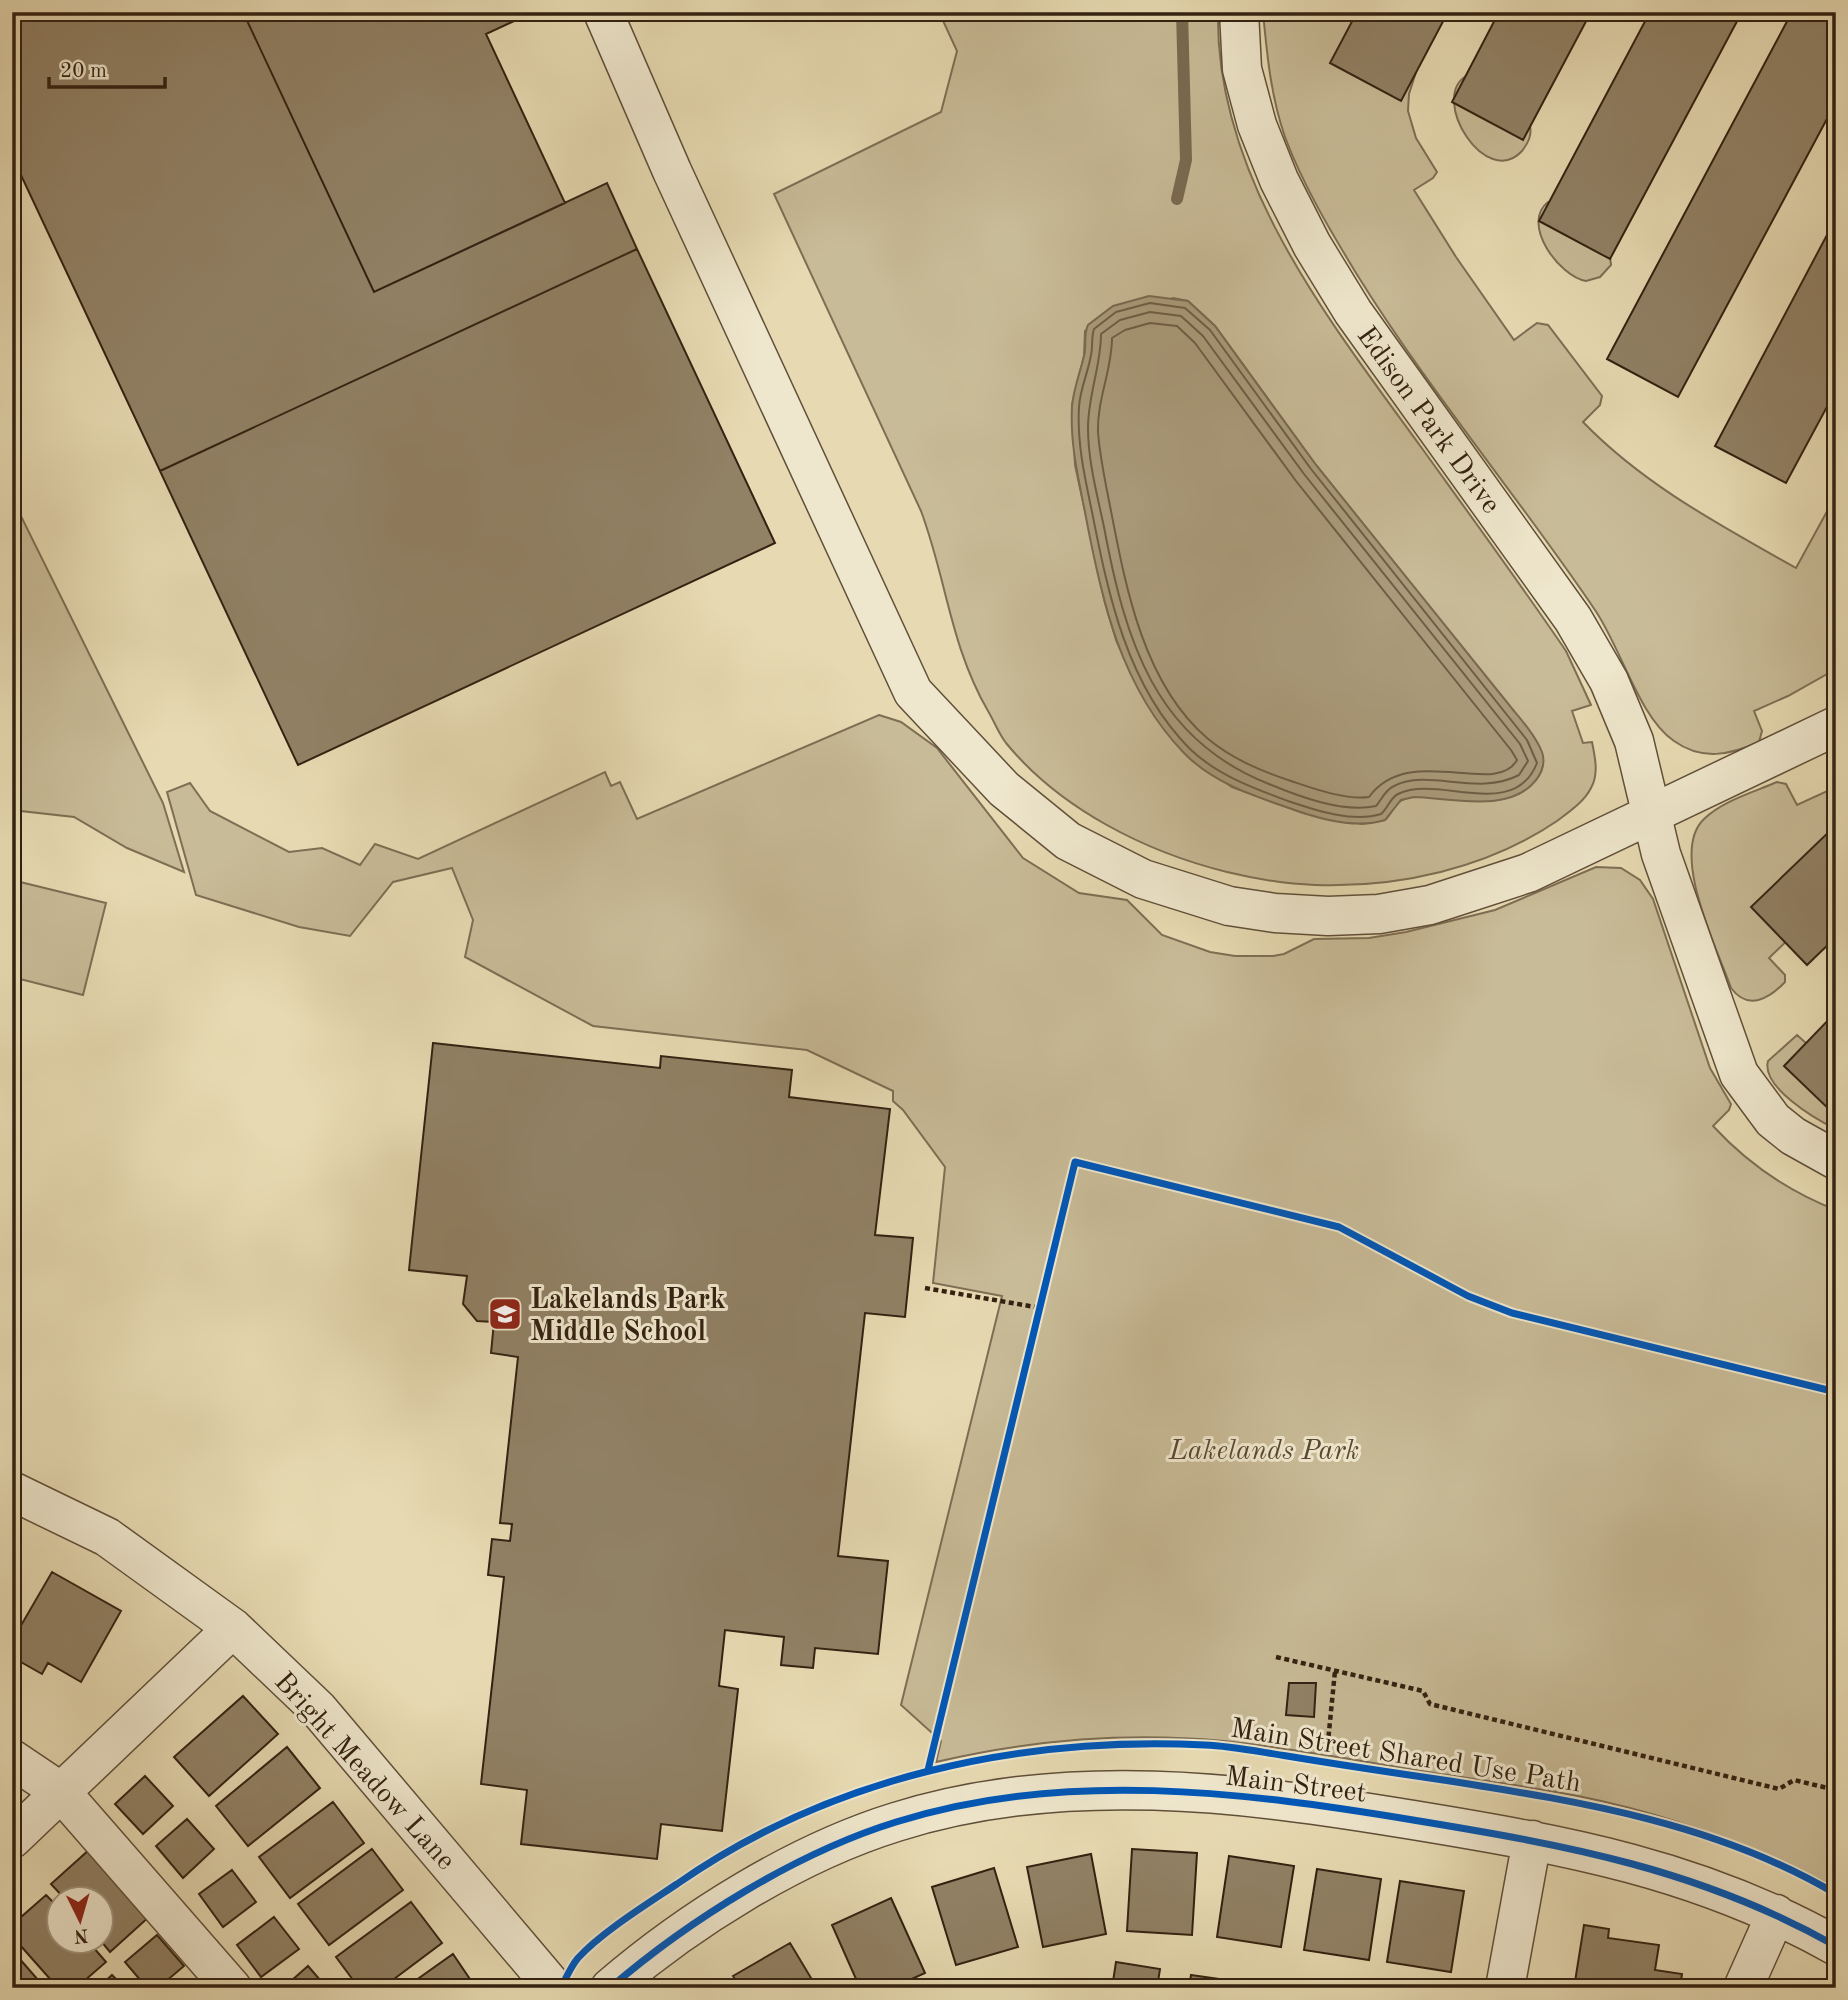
<svg xmlns="http://www.w3.org/2000/svg" width="1848" height="2000" font-family="'Old Standard TT',serif">
<style>
.green{fill:#c8bb97;stroke:#7e6e54;stroke-width:2;fill-rule:evenodd}
.water{fill:#aa9b7b;stroke:#7a6a51;stroke-width:2}
.lines{fill:none;stroke-linecap:round;stroke-linejoin:round}
.shore{stroke:#6e5e46;stroke-width:2}
.stream{stroke:#7a6a51;stroke-width:12}
.building{fill:#918165;stroke:#332111;stroke-width:2}
.minor-casing{stroke:#604f39;stroke-width:41}
.path{stroke:#332111;stroke-width:4.5;stroke-dasharray:5 3.5;stroke-linecap:butt}
.minor{stroke:#efe7cd;stroke-width:38}
.cycleway-casing{stroke:#efe7cd;stroke-width:11}
.cycleway{stroke:#0057b8;stroke-width:7}
.labels{text-anchor:middle;stroke-width:6;stroke-linejoin:round;paint-order:stroke}
.street-label{font-size:28px;fill:#332111;stroke:#efe7cd}
.poi-label{font-size:28px;font-weight:bold;fill:#332111;stroke:#efe7cd;text-anchor:start}
.park-label{font-size:28px;font-style:italic;fill:#584832;stroke:#efe7cd}
</style>
<rect width="100%" height="100%" fill="#e7dab2"/>
<filter id="stains"><feTurbulence type="fractalNoise" baseFrequency=".00286" numOctaves="4"/><feColorMatrix values="0 0 0 0 .2 0 0 0 0 .09 0 0 0 0 .02 0 0 0 .5 -.17"/></filter>
<radialGradient id="worn" r=".72"><stop offset=".6" stop-color="#630" stop-opacity="0"/><stop offset="1" stop-color="#630" stop-opacity=".3"/></radialGradient>
<!-- green -->
<path class="green" d="M 939,12 L 1218,12 C 1215,178 1329,320 1421,447 C 1470,515 1519,582 1566,651 L 1591,705 L 1572,711 L 1583,743 L 1592,742 C 1595,757 1599,774 1591,788 C 1584,802 1569,812 1557,821 C 1488,868 1399,888 1315,885 C 1286,884 1256,879 1227,872 C 1146,852 1060,809 1006,743 C 999,734 994,721 988,711 C 950,645 947,581 921,511 L 774,194 L 941,112 L 957,51 ZM 1173,298 L 1188,301 L 1215,326 L 1316,465 L 1533,736 C 1542,751 1549,764 1536,780 C 1502,822 1437,783 1402,800 C 1394,804 1392,814 1385,820 L 1362,824 L 1303,813 L 1232,787 L 1187,755 L 1130,672 L 1116,640 L 1105,603 L 1075,465 L 1072,405 L 1084,356 L 1085,331 Z
M 1263,12 L 1415,12 L 1416,72 L 1409,94 L 1408,111 L 1416,138 L 1437,172 L 1433,178 L 1414,190 L 1456,257 L 1514,340 L 1537,323 L 1548,325 L 1602,396 L 1600,405 L 1583,422 C 1644,485 1720,525 1796,568 L 1836,495 L 1836,669 L 1788,696 L 1754,711 L 1762,731 L 1759,742 C 1730,755 1702,761 1674,741 C 1639,717 1621,648 1595,610 C 1518,496 1429,391 1356,273 C 1330,230 1303,185 1285,137 C 1271,97 1267,55 1263,12 Z
M 1466,76 L 1530,126 C 1532,136 1528,143 1522,151 C 1486,190 1429,99 1466,76 Z
M 1548,202 L 1551,202 L 1610,257 L 1611,265 L 1600,277 L 1586,281 C 1560,277 1520,224 1548,202 Z
M 12,498 L 163,803 L 184,872 L 127,848 L 74,817 L 12,810 Z
M 879,715 L 901,722 L 937,748 L 1023,858 L 1079,893 L 1127,900 L 1162,935 L 1210,952 L 1235,956 L 1273,956 L 1284,954 L 1314,939 L 1369,938 L 1406,932 L 1495,910 L 1596,867 L 1621,868 L 1640,880 L 1653,899 L 1710,1068 L 1731,1104 L 1729,1110 L 1713,1126 C 1748,1164 1787,1191 1836,1210 L 1836,1888 C 1754,1846 1668,1814 1578,1796 C 1526,1786 1473,1779 1421,1771 C 1355,1760 1292,1748 1224,1741 C 1128,1732 1030,1740 936,1762 L 941,1741 L 901,1705 L 1002,1296 L 933,1283 L 945,1167 L 903,1110 L 893,1101 L 893,1091 L 807,1050 L 593,1026 L 465,957 L 473,920 L 452,868 L 393,882 L 350,936 L 299,927 L 196,895 L 167,792 L 190,783 L 210,811 L 289,852 L 322,848 L 360,865 L 375,844 L 418,859 L 605,772 L 611,786 L 620,782 L 637,819 Z
M 1777,782 L 1786,784 L 1797,805 L 1836,787 L 1836,893 L 1769,958 L 1785,975 L 1785,982 C 1769,999 1748,1011 1731,988 C 1717,948 1669,852 1704,819 C 1722,801 1754,792 1777,782 Z
M 12,880 L 106,903 L 83,995 L 12,977 Z
M 1797,1035 L 1817,1053 L 1836,1035 L 1836,1129 C 1815,1119 1761,1087 1768,1061 Z"/>
<!-- water -->
<path class="water" d="M 1149,296 L 1188,301 L 1215,326 L 1316,465 L 1514,711 C 1524,723 1536,737 1542,752 C 1545,760 1543,770 1538,777 C 1513,815 1451,798 1414,797 L 1401,800 L 1385,820 C 1357,829 1319,819 1292,809 C 1254,796 1213,783 1184,753 C 1121,688 1101,599 1085,512 C 1078,477 1070,443 1072,407 C 1073,390 1080,373 1084,356 C 1087,345 1083,335 1088,325 L 1113,306 Z"/>
<g class="lines">
<!-- shore -->
<path class="shore" d="M 1150,303 L 1185,308 L 1210,330 L 1311,469 L 1527,740 L 1537,763 C 1514,822 1438,774 1398,794 C 1390,798 1388,808 1381,814 C 1353,823 1315,810 1288,801 C 1253,788 1217,775 1190,749 C 1126,685 1108,593 1091,507 C 1084,474 1077,441 1079,407 C 1080,389 1088,373 1091,355 C 1093,347 1091,338 1094,329 L 1116,312 Z
M 1150,312 L 1181,316 L 1203,336 L 1304,474 L 1520,744 L 1528,761 L 1519,775 C 1477,797 1429,768 1394,786 C 1385,790 1382,799 1376,806 C 1343,813 1300,797 1269,784 C 1154,739 1125,639 1104,527 C 1097,494 1088,461 1088,428 C 1088,395 1101,366 1101,334 L 1120,320 Z
M 1150,323 L 1177,326 L 1195,343 L 1296,481 L 1511,750 L 1517,760 C 1496,798 1409,742 1369,797 C 1345,800 1315,789 1291,781 C 1261,771 1232,759 1207,738 C 1144,684 1126,589 1111,511 C 1106,485 1100,459 1098,432 C 1097,399 1112,370 1112,338 L 1125,330 Z"/>
<!-- stream -->
<path class="stream" d="M 1177,199 L 1186,160 L 1182,12"/>
</g>
<!-- building -->
<path class="building" d="M 12,12 L 243,12 L 374,292 L 607,183 L 637,249 L 160,471 L 12,156 Z
M 243,12 L 525,12 L 527,15 L 486,34 L 565,203 L 374,292 Z
M 1357,12 L 1448,12 L 1401,101 L 1330,63 Z
M 1499,12 L 1591,12 L 1523,140 L 1452,102 Z
M 1650,12 L 1742,12 L 1610,259 L 1539,221 Z
M 1792,12 L 1836,12 L 1836,102 L 1678,397 L 1607,359 Z
M 1836,218 L 1836,390 L 1786,483 L 1715,446 Z
M 637,249 L 775,543 L 298,765 L 160,471 Z
M 1836,825 L 1836,937 L 1807,965 L 1751,907 Z
M 1836,1012 L 1836,1116 L 1784,1066 Z
M 433,1043 L 660,1068 L 661,1056 L 792,1070 L 789,1097 L 890,1109 L 875,1235 L 913,1238 L 905,1317 L 865,1313 L 838,1556 L 888,1561 L 878,1654 L 815,1648 L 813,1668 L 781,1665 L 784,1637 L 725,1630 L 719,1686 L 738,1689 L 722,1831 L 661,1824 L 657,1859 L 521,1844 L 527,1790 L 481,1784 L 504,1577 L 488,1575 L 492,1539 L 510,1541 L 512,1524 L 500,1523 L 518,1357 L 491,1353 L 494,1322 L 477,1321 L 463,1304 L 467,1276 L 409,1270 Z
M 52,1572 L 121,1611 L 81,1682 L 48,1663 L 42,1674 L 12,1657 L 12,1641 Z
M 1289,1683 L 1316,1683 L 1314,1717 L 1286,1715 Z
M 243,1696 L 278,1734 L 209,1796 L 174,1757 Z
M 287,1747 L 320,1788 L 248,1846 L 216,1806 Z
M 145,1776 L 173,1806 L 143,1834 L 115,1804 Z
M 333,1802 L 364,1843 L 290,1898 L 259,1857 Z
M 187,1819 L 214,1849 L 183,1878 L 156,1846 Z
M 90,1849 L 150,1916 L 110,1952 L 100,1940 L 102,1898 L 64,1898 L 51,1884 Z
M 372,1849 L 403,1890 L 329,1945 L 298,1904 Z
M 1132,1849 L 1197,1853 L 1192,1935 L 1127,1931 Z
M 1091,1854 L 1106,1934 L 1043,1947 L 1027,1867 Z
M 1229,1856 L 1294,1866 L 1281,1947 L 1217,1937 Z
M 994,1868 L 1018,1947 L 956,1965 L 932,1887 Z
M 1317,1869 L 1381,1879 L 1369,1960 L 1304,1950 Z
M 232,1870 L 256,1902 L 223,1927 L 199,1894 Z
M 1400,1881 L 1464,1891 L 1451,1972 L 1387,1962 Z
M 46,1895 L 60,1909 L 60,1940 L 87,1940 L 106,1962 L 76,1988 L 58,1988 L 12,1936 L 12,1925 Z
M 891,1898 L 925,1973 L 892,1988 L 860,1988 L 832,1925 Z
M 411,1902 L 442,1943 L 382,1988 L 359,1988 L 336,1957 Z
M 274,1917 L 299,1949 L 261,1977 L 237,1945 Z
M 1584,1925 L 1609,1929 L 1608,1938 L 1659,1945 L 1655,1970 L 1682,1974 L 1680,1988 L 1574,1988 Z
M 157,1935 L 184,1966 L 158,1988 L 147,1988 L 125,1962 Z
M 790,1943 L 817,1988 L 741,1988 L 733,1976 Z
M 12,1950 L 45,1988 L 12,1988 Z
M 453,1954 L 476,1988 L 405,1988 Z
M 1116,1962 L 1160,1969 L 1157,1988 L 1112,1988 Z
M 308,1966 L 327,1988 L 283,1988 Z
M 112,1975 L 125,1988 L 98,1988 Z
M 1191,1975 L 1234,1981 L 1233,1988 L 1189,1988 Z"/>
<g class="lines">
<defs>
<path id="minor" d="M 603,12 L 672,171 L 913,692 L 1004,789 L 1068,841 L 1143,879 L 1229,906 L 1275,913 L 1328,916 L 1379,914 L 1430,905 L 1528,873 L 1836,726
M 1239,12 L 1242,69 L 1257,125 L 1279,180 L 1312,245 L 1353,312 L 1573,619 L 1609,681 L 1634,741 L 1661,854 L 1739,1074 L 1773,1120 L 1793,1136 L 1836,1160
M 12,1491 L 107,1537 L 233,1628 L 318,1709 L 554,1988
M 12,1759 L 61,1792 L 232,1988
M 12,1839 L 233,1628
M 610,1988 C 689,1920 796,1853 896,1822 C 1064,1769 1244,1792 1413,1820 C 1565,1845 1700,1869 1836,1946
M 1505,1988 L 1532,1840
M 1743,1988 L 1776,1914"/>
</defs>
<!-- minor casing -->
<use href="#minor" class="minor-casing"/>
<!-- path -->
<path class="path" d="M 925,1288 L 1041,1308
M 1276,1657 L 1423,1691 L 1430,1704 L 1779,1789 L 1794,1780 L 1836,1790
M 1326,1762 L 1335,1671"/>
<!-- minor -->
<use href="#minor" class="minor"/>
<defs>
<path id="cycleway" d="M 928,1770 L 1075,1162 L 1339,1227 L 1468,1296 L 1512,1313 L 1836,1392
M 561,1988 C 566,1978 571,1966 578,1958 C 602,1932 647,1904 677,1884 C 830,1777 1020,1736 1205,1745 C 1232,1746 1260,1752 1287,1756 C 1341,1765 1395,1773 1450,1781 C 1583,1802 1718,1824 1836,1894
M 610,1988 C 689,1920 796,1853 896,1822 C 1064,1769 1244,1792 1413,1820 C 1565,1845 1700,1869 1836,1946"/>
</defs>
<!-- cycleway casing -->
<use href="#cycleway" class="cycleway-casing"/>
<!-- cycleway -->
<use href="#cycleway" class="cycleway"/>
</g>
<!-- icons -->
<defs>
<symbol id="school-square" viewBox="-11 -11 22 22"><rect x="-9" y="-9" width="18" height="18" rx="4" fill="#8f2418" stroke="#efe7cd"/><path d="M0-5L7-2L0 1L-7-2ZM-4 1L0 2.5L4 1V4Q0 6-4 4Z" fill="#fff"/></symbol>
</defs>
<g fill-rule="evenodd">
<use href="#school-square" x="486" y="1295" width="38" height="38"/>
</g>
<g class="labels">
<!-- street labels -->
<g class="street-label">
<text transform="translate(1430 419) rotate(54)" y="10">Edison Park Drive</text>
<text transform="translate(1406 1754) rotate(9)" y="10">Main Street Shared Use Path</text>
<text transform="translate(366 1770) rotate(48)" y="10">Bright Meadow Lane</text>
<text transform="translate(1296 1783) rotate(7)" y="10">Main Street</text>
</g>
<!-- poi labels -->
<g class="poi-label">
<text x="530" y="1308">Lakelands Park<tspan x="530" dy="32">Middle School</tspan></text>
</g>
<!-- park labels -->
<g class="park-label">
<text x="1264" y="1459">Lakelands Park</text>
</g>
</g>
<!-- margin -->
<rect width="1848" height="2000" fill="none" stroke="#e7dab2" stroke-width="42"/>
<rect x="14" y="14" width="1820" height="1972" fill="none" stroke="#332111" stroke-width="3.5"/>
<rect x="21" y="21" width="1806" height="1958" fill="none" stroke="#332111" stroke-width="2"/>
<!-- north arrow -->
<g transform="translate(80 1920) rotate(175)"><circle r="33" fill="#efe7cd" stroke="#a49882" stroke-width="2"/>
<path d="M0-5L12 26L0 18L-12 26Z" fill="#8f2418"/>
<text y="-10" font-size="19" font-weight="bold" text-anchor="middle" fill="#332111">N</text>
</g>
<!-- scale -->
<path d="M49 77v10h116v-10" fill="none" stroke="#332111" stroke-width="3.5"/>
<text x="60" y="77" font-size="21" fill="#332111" stroke="#efe7cd" stroke-width="5" paint-order="stroke">20 m</text>
<rect width="100%" height="100%" filter="url(#stains)"/>
<rect width="100%" height="100%" fill="url(#worn)"/>
</svg>
